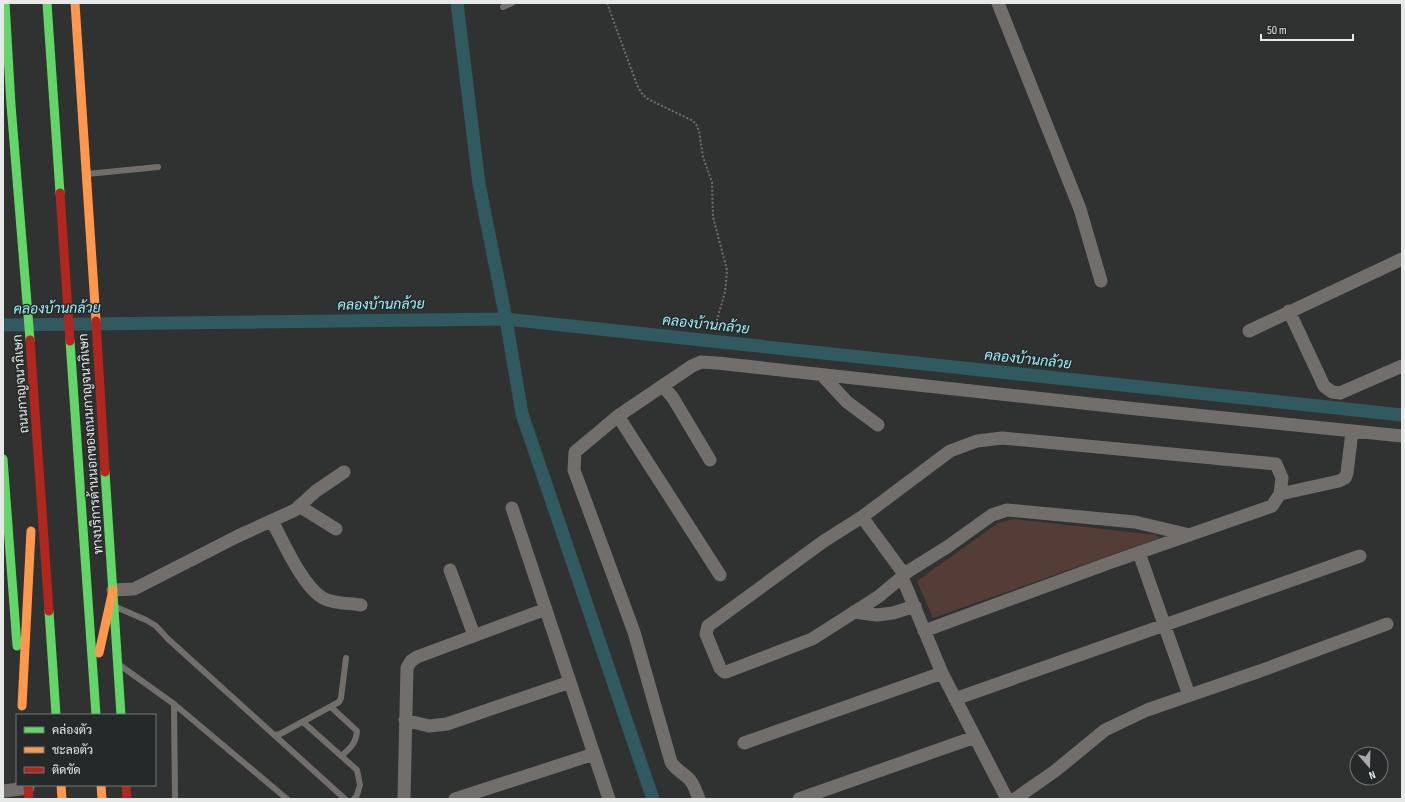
<svg xmlns="http://www.w3.org/2000/svg" width="1405" height="802" font-family="'Sofia Sans Condensed',Sarabun,sans-serif">
<style>
.green{fill:#533d36}
.lines{fill:none;stroke-linecap:round;stroke-linejoin:round}
.canal{stroke:#305a5f;stroke-width:13}
.path{stroke:#716f6e;stroke-width:2;stroke-dasharray:2 2;stroke-linecap:butt}
.lane{stroke:#726e6c;stroke-width:6}
.street{stroke:#726e6c;stroke-width:13}
.fast{stroke:#63d668;stroke-width:9}
.slow{stroke:#ff974d;stroke-width:9}
.jam{stroke:#b3261e;stroke-width:9}
.labels{text-anchor:middle;stroke-width:3;stroke-linejoin:round;paint-order:stroke}
.street-label{font-size:13px;fill:#e7e9e9;stroke:#262929}
.water-label{font-size:14px;font-style:italic;fill:#a0f2fc;stroke:#262929}
</style>
<rect width="100%" height="100%" fill="#303232"/>
<!-- green -->
<path class="green" d="M 1014,519 L 1156,535 L 1159,538 L 933,618 L 917,581 L 998,523 Z"/>
<g class="lines">
<!-- canal -->
<path class="canal" d="M 457,3 L 479,184 L 506,319 L 522,414 L 653,799
M 3,325 L 506,319 L 1402,415"/>
<!-- path -->
<path class="path" d="M 607,3 L 637,85 L 643,95 L 648,99 L 693,121 L 696,124 L 699,131 L 703,157 L 712,182 L 713,217 L 727,270 L 725,292 L 715,327"/>
<!-- lane -->
<path class="lane" d="M 503,7 L 512,3
M 87,174 L 158,167
M 116,607 L 146,620 L 156,626 L 168,639 L 345,799
M 121,666 L 174,704 L 287,799
M 174,704 L 175,799
M 331,707 L 357,731 C 356,743 350,749 341,756
M 303,722 L 357,770 L 360,785 L 357,795 L 354,799
M 274,735 L 280,734 L 339,702 L 341,698 L 346,658"/>
<!-- street -->
<path class="street" d="M 998,3 L 1080,209 L 1101,281
M 1289,311 L 1324,386 L 1332,392 L 1340,393 L 1402,366
M 1249,331 L 1402,259
M 822,375 L 847,402 L 878,425
M 663,386 L 673,398 L 710,460
M 618,416 L 720,575
M 299,506 L 336,529
M 512,508 L 609,799
M 862,517 L 904,574
M 272,521 C 283,541 304,590 325,599 C 335,604 350,603 361,605
M 1190,535 L 1135,522 L 1007,510 L 992,515 L 947,547 L 904,574 L 902,577 L 878,597 L 812,639 L 726,672 L 724,672 L 720,668 L 706,634 L 708,626 L 824,541 L 862,517 L 950,451 L 977,441 L 1002,438 L 1276,464 L 1282,478 L 1280,494
M 1139,553 L 1189,695
M 450,570 L 474,635
M 902,577 L 942,673 L 1007,799
M 113,590 L 134,589 L 142,585 L 238,536 L 295,510 L 316,491 L 344,472
M 854,612 L 877,615 L 893,613 L 915,606
M 924,631 L 1109,563 L 1272,506 L 1280,494 L 1339,481 L 1345,478 L 1347,473 L 1352,432
M 955,699 L 1360,556
M 405,720 L 429,726 L 447,724 L 570,682
M 744,743 L 942,673
M 3,791 L 28,788
M 404,799 L 407,668 L 411,661 L 417,657 L 546,609
M 455,799 L 594,754
M 699,799 C 696,792 694,783 688,778 C 682,772 676,770 671,762 L 634,632 L 574,470 L 575,452 L 618,416 L 692,366 L 701,362 L 717,363 L 1137,409 L 1402,436
M 799,799 L 975,737
M 1015,799 L 1055,771 L 1105,730 L 1147,710 L 1260,671 L 1387,624"/>
<!-- fast -->
<path class="fast" d="M 5,3 L 11,105 L 30,340
M 47,3 L 60,193
M 70,341 L 96,715
M 3,459 L 17,646
M 105,472 L 121,715
M 49,611 L 56,715"/>
<!-- slow -->
<path class="slow" d="M 75,3 L 96,321
M 99,653 L 113,590
M 22,706 L 31,531
M 61,785 L 62,799
M 101,785 L 102,799"/>
<!-- jam -->
<path class="jam" d="M 60,193 L 70,341
M 96,321 L 105,472
M 30,340 L 49,611
M 28,785 L 29,799
M 126,785 L 127,799"/>
</g>
<g class="labels">
<!-- street labels -->
<g class="street-label">
<text transform="translate(20 384) rotate(-94)" y="5">ถนนกาญจนาภิเษก</text>
<text transform="translate(90 444) rotate(-94)" y="5">ทางบริการด้านนอกของถนนกาญจนาภิเษก</text>
</g>
<!-- water labels -->
<g class="water-label">
<text transform="translate(381 304) rotate(-1)" y="5">คลองบ้านกล้วย</text>
<text transform="translate(57 308) rotate(-1)" y="5">คลองบ้านกล้วย</text>
<text transform="translate(706 324) rotate(6)" y="5">คลองบ้านกล้วย</text>
<text transform="translate(1028 359) rotate(6)" y="5">คลองบ้านกล้วย</text>
</g>
</g>
<!-- border -->
<rect width="1405" height="802" fill="none" stroke="#e7e9e9" stroke-width="8"/>
<!-- legend -->
<rect x="16" y="714" width="140" height="72" fill="#262929" stroke="#737676"/>
<rect x="24" y="727" width="20" height="6" fill="#63d668" stroke="#737676"/>
<text x="52" y="734" font-size="12" fill="#e7e9e9">คล่องตัว</text>
<rect x="24" y="747" width="20" height="6" fill="#ff974d" stroke="#737676"/>
<text x="52" y="754" font-size="12" fill="#e7e9e9">ชะลอตัว</text>
<rect x="24" y="767" width="20" height="6" fill="#b3261e" stroke="#737676"/>
<text x="52" y="774" font-size="12" fill="#e7e9e9">ติดขัด</text>
<!-- north arrow -->
<g transform="translate(1369 766) rotate(160)"><circle r="19" fill="#262929" stroke="#737676"/>
<path d="M0-3L7 15L0 10L-7 15Z" fill="#a7a9a9"/>
<text y="-6" font-size="11" font-weight="bold" text-anchor="middle" fill="#e7e9e9">N</text>
</g>
<!-- scale -->
<path d="M1261 34v6h92v-6" fill="none" stroke="#e7e9e9" stroke-width="2"/>
<text x="1267" y="34" font-size="12" fill="#e7e9e9" stroke="#262929" stroke-width="3" paint-order="stroke">50 m</text>
</svg>
